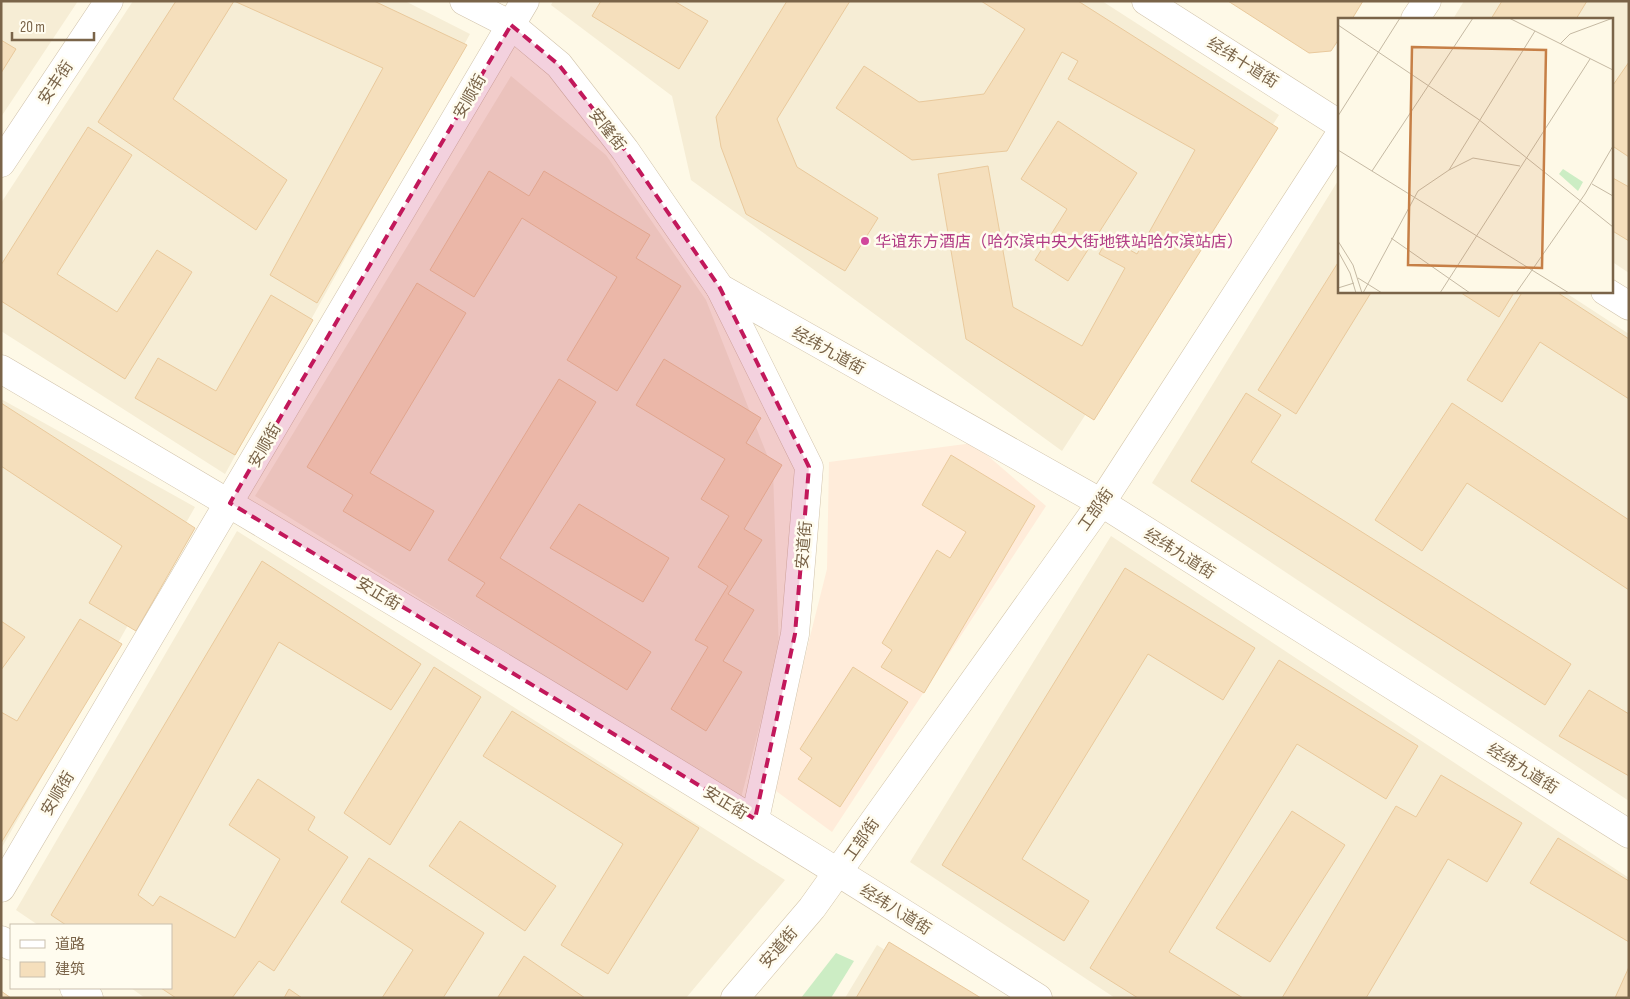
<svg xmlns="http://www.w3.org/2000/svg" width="1630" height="999" font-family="'Sofia Sans Condensed','Noto Sans SC',sans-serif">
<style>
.residential{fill:#f6edd5}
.commercial{fill:#ffecda}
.green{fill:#ccedc4}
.building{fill:#f5dfbc;stroke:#e9c99c}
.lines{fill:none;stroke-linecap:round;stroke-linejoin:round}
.minor-casing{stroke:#d1c3ab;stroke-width:29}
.tertiary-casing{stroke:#d1c3ab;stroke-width:29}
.secondary-casing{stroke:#d4c5a9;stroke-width:29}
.minor{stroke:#fff;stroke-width:28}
.tertiary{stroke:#fff;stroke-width:28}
.secondary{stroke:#fff;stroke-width:28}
.marked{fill:#c2185b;fill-opacity:0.2;stroke:#c2185b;stroke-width:4;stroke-dasharray:10 6;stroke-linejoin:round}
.hotel-dot{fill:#d1479c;stroke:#fffcef;stroke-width:2}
.labels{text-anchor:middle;stroke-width:5;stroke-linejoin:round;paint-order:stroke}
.street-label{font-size:16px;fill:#7a6449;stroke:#fffcef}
.hotel-label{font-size:16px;fill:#b23c85;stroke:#fffcef;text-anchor:start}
.inset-road{fill:none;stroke:#c5b9a3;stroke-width:1}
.view{fill:#c67f46;fill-opacity:0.15;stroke:#c67f46;stroke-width:2.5}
.inset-edge{fill:none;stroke:#7a6449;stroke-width:2.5}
</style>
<rect width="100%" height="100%" fill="#fef9e7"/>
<!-- residential -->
<path class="residential" d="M 1,1 L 78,1 L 1,117 Z
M 133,1 L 405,1 L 470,34 L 225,474 L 1,331 L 1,203 Z
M 553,1 L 1102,1 L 1279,115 L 1062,451 L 691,180 L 672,96 L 551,5 Z
M 1464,1 L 1629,1 L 1629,273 L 1611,261 L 1611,19 L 1453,19 Z
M 511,76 L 606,155 L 706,300 L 773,470 L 779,651 L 741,798 L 255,496 Z
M 1339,179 L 1339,291 L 1563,291 L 1629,334 L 1629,801 L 1152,483 Z
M 1,399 L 195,507 L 1,849 Z
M 237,531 L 785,880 L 686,998 L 145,998 L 131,988 L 171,988 L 171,925 L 38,925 L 16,910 Z
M 1111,536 L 1629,878 L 1629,998 L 1115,998 L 910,862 Z
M 877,945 L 963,998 L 845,998 Z"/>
<!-- commercial -->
<path class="commercial" d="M 973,443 L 1046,506 L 832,832 L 772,788 L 827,569 L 829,462 Z"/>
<!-- green -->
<path class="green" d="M 836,953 L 854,961 L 831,998 L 801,998 Z"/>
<!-- building -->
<path class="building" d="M 176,1 L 234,1 L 173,99 L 287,180 L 256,230 L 98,122 Z
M 234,1 L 374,1 L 467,45 L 317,303 L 270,275 L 383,68 Z
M 601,1 L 674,1 L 708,21 L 679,69 L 592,16 Z
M 787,1 L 850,1 L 777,119 L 797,167 L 878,218 L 845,271 L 746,214 L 721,147 L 716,117 Z
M 981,1 L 1078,1 L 1278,128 L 1094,420 L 966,339 L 938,174 L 988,166 L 1013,307 L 1082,346 L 1125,268 L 1099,254 L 1108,238 L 1137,254 L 1195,150 L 1068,79 L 1078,61 L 1062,52 L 1007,151 L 912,160 L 836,108 L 864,66 L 919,102 L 984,94 L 1025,29 Z
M 1228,1 L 1363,1 L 1352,19 L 1339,19 L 1339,39 L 1331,51 L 1309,53 Z
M 1502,1 L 1587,1 L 1576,19 L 1491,19 Z
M 1,40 L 16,49 L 1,73 Z
M 1629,62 L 1629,157 L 1611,145 L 1611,88 Z
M 1058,121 L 1137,173 L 1068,281 L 1035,260 L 1067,209 L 1021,179 Z
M 88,127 L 132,155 L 57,274 L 117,312 L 157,250 L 192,272 L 125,379 L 1,301 L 1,265 Z
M 489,171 L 529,196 L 544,171 L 650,235 L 636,258 L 681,286 L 617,391 L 567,360 L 617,277 L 522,218 L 474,297 L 430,270 Z
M 1611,177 L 1629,187 L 1629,241 L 1611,230 Z
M 1339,261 L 1339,291 L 1372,291 L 1296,414 L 1258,390 Z
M 417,283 L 466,313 L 370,473 L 434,511 L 410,551 L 343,511 L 353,495 L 307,467 Z
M 1458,291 L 1515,291 L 1499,317 Z
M 1523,291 L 1555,291 L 1629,339 L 1629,399 L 1540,342 L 1502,402 L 1467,380 Z
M 271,295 L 313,320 L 235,455 L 135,398 L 158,358 L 216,391 Z
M 664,359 L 761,418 L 746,443 L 782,465 L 744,529 L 762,540 L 728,594 L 754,610 L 723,661 L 742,672 L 706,731 L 671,709 L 708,647 L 695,640 L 728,586 L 698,567 L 729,516 L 701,499 L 725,459 L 636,405 Z
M 559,379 L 596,402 L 500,558 L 651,652 L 627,690 L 476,596 L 485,583 L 448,560 Z
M 1246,393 L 1281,415 L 1251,462 L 1571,664 L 1545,705 L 1191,481 Z
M 1,403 L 195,528 L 136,631 L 89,603 L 122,546 L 1,466 Z
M 1452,403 L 1629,520 L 1629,590 L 1467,483 L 1422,551 L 1375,520 Z
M 951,455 L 1035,506 L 924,693 L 881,667 L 892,650 L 882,643 L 937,550 L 950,558 L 966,532 L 922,505 Z
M 579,504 L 669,558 L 643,602 L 550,548 Z
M 262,561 L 421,664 L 391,710 L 279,642 L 138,895 L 153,906 L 160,896 L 235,938 L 280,859 L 229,825 L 258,779 L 315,817 L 308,830 L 348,857 L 274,971 L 259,961 L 232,998 L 176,998 L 161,988 L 171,988 L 171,925 L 66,925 L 51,915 Z
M 1125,568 L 1255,648 L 1223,700 L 1148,654 L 1022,859 L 1089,901 L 1064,941 L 942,865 Z
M 80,619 L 122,644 L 1,843 L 1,712 L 17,721 Z
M 1,621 L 25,637 L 1,670 Z
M 1279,660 L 1418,746 L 1386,799 L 1297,744 L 1169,952 L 1243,998 L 1138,998 L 1090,968 Z
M 434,667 L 481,697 L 390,845 L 344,813 Z
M 853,667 L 908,702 L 840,807 L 798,779 L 812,758 L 800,749 Z
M 1589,690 L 1629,714 L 1629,776 L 1559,736 Z
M 512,711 L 699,828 L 608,974 L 561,945 L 623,844 L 483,756 Z
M 1441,775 L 1522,823 L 1487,882 L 1448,859 L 1366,998 L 1282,998 L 1396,806 L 1416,817 Z
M 1292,811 L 1345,845 L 1270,962 L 1216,928 Z
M 460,821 L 556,886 L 525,931 L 429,866 Z
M 1558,838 L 1629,881 L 1629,942 L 1530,883 Z
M 369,858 L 484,933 L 443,998 L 382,998 L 413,950 L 341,902 Z
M 889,942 L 981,998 L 856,998 Z
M 524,956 L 585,998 L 498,997 Z
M 1629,967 L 1629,998 L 1615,998 Z
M 289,989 L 302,998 L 284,998 Z
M 1,991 L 11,998 L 1,998 Z"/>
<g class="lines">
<defs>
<path id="minor" d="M 720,288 L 809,467 L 795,634 L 755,819"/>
<path id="tertiary" d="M 464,1 L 511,25 L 559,65 L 625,150 L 720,288 L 1105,505 L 1629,834
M 1146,1 L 1339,124
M 1,163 L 109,1
M 1605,291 L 1629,306
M 1,369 C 350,574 697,781 1038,998
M 1,888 L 525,1
M 1,940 L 11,946
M 74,988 L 89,998"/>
<path id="secondary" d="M 1415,19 L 1427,1
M 735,998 L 812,908 L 1101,503 L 1339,136"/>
</defs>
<!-- minor casing -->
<use href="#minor" class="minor-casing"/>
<!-- tertiary casing -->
<use href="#tertiary" class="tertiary-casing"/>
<!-- secondary casing -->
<use href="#secondary" class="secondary-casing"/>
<!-- minor -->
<use href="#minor" class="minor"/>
<!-- tertiary -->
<use href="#tertiary" class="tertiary"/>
<!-- secondary -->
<use href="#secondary" class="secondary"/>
</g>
<!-- marked area -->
<path class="marked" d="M 511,25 L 559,65 L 625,150 L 720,288 L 809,467 L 795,634 L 755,819 L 230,503 Z"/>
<!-- markers -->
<circle class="hotel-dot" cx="865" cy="241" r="5"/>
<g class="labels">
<!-- street labels -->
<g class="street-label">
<text transform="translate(1243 62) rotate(32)" y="6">经纬十道街</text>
<text transform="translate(55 82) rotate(-56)" y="6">安丰街</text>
<text transform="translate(469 96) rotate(-60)" y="6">安顺街</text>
<text transform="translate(608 129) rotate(52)" y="6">安隆街</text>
<text transform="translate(829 350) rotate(29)" y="6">经纬九道街</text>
<text transform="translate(264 445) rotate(-60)" y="6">安顺街</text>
<text transform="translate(1095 509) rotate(-55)" y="6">工部街</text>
<text transform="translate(803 545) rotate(-85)" y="6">安道街</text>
<text transform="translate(1180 553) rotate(32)" y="6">经纬九道街</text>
<text transform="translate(379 593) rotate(31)" y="6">安正街</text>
<text transform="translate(1523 768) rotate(32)" y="6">经纬九道街</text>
<text transform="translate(57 793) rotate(-59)" y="6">安顺街</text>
<text transform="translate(726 802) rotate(31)" y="6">安正街</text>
<text transform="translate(861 839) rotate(-55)" y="6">工部街</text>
<text transform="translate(896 909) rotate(32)" y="6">经纬八道街</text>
<text transform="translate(778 947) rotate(-49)" y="6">安道街</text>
</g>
<!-- hotel labels -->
<g class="hotel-label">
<text x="875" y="247">华谊东方酒店（哈尔滨中央大街地铁站哈尔滨站店）</text>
</g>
</g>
<!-- overview -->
<g transform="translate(1338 18)">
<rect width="275" height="275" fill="#fef9e7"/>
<path d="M 225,151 L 245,164 L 240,173 L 221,156 Z" fill="#ccedc4"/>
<path class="inset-road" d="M 171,0 L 275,52M 0,7 L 140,101 L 275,209M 222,26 L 232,16 L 275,0M 0,98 L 62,0M 0,132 L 231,275M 111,152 L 197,13M 34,153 L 135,0M 254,166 L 275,178M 53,220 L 132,275M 0,223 L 15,247 L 24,275M 0,233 L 12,255 L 18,275M 20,260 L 44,275M 0,270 L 16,265M 25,275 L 80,173 L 111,152 L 135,140 L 182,148M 102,275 L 252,41M 178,275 L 247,176 L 275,128"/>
<path class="view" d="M 74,29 L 208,32 L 204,250 L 70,247 Z"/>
<rect width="275" height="275" class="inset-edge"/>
</g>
<!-- border -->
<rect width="1630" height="999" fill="none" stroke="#7a6449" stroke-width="5"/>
<!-- legend -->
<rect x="10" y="924" width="162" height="65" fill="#fffcef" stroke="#cabfad"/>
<rect x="20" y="940" width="25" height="8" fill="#ffffff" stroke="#cabfad"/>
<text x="55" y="949" font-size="15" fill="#7a6449">道路</text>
<rect x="20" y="962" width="25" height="15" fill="#f5dfbc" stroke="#cabfad"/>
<text x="55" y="974" font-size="15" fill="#7a6449">建筑</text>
<!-- scale -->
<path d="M12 32v8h82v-8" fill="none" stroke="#7a6449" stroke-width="2.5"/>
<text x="20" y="32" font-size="15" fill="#7a6449" stroke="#fffcef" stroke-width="4" paint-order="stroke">20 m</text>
</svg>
